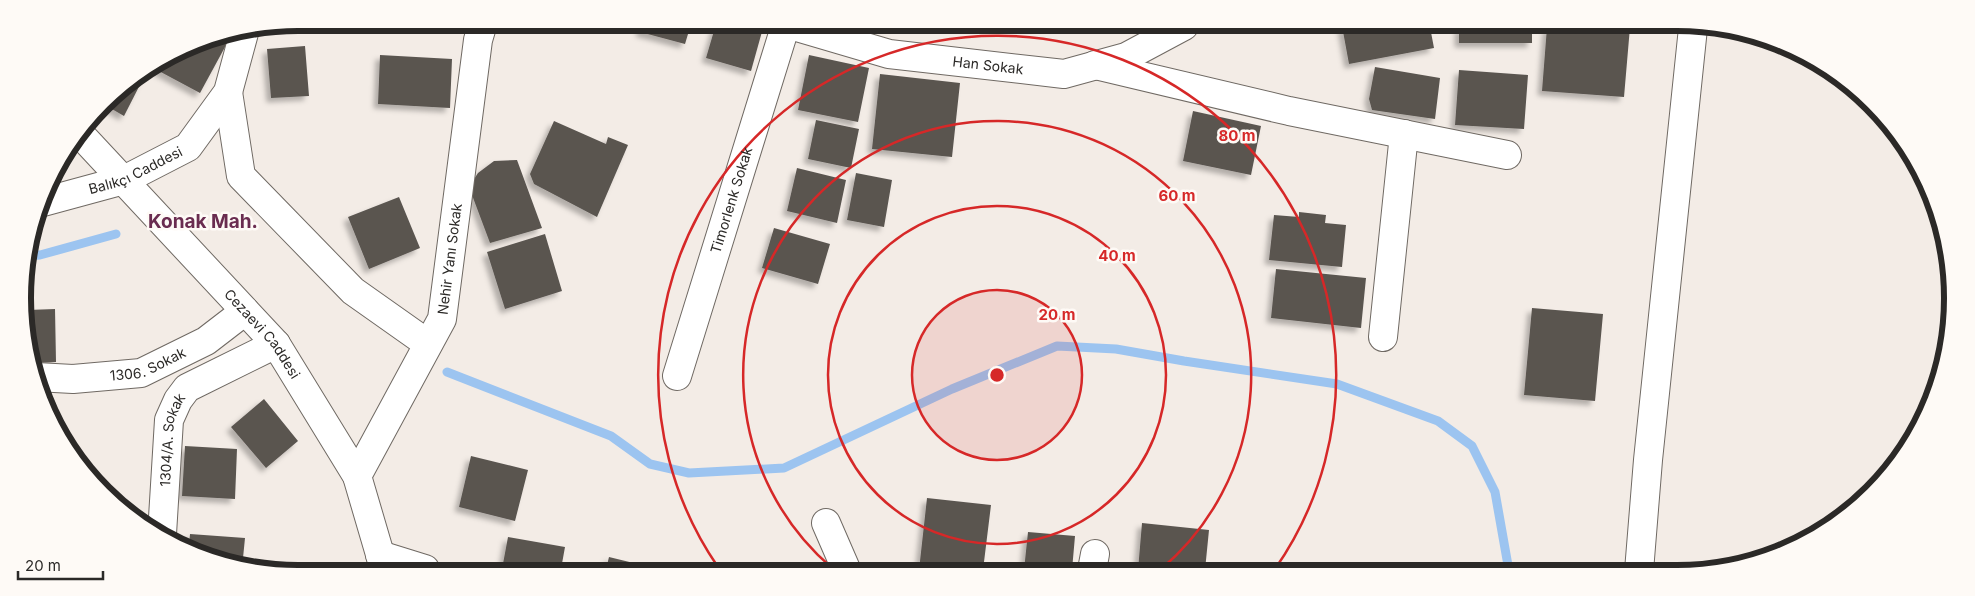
<svg xmlns="http://www.w3.org/2000/svg" width="1975" height="596" font-family="Inter,sans-serif">
<style>
.lines{fill:none;stroke-linecap:round;stroke-linejoin:round}
.stream{stroke:#9cc4f0;stroke-width:9}
.building{fill:#5a5550;filter:url(#shadow)}
.minor-casing{stroke:#6f6963;stroke-width:30}
.minor{stroke:#fff;stroke-width:28}
.ring{fill:none;stroke:#d62828;stroke-width:2.5}
.labels{text-anchor:middle;stroke-width:5;stroke-linejoin:round;paint-order:stroke}
.street-label{font-size:14px;fill:#2b2927;stroke:#fefaf6}
.district-label{font-size:19px;font-weight:bold;fill:#6a2c50;stroke:#fefaf6}
.rim{fill:none;stroke:#2b2927;stroke-width:6}
.centre{fill:#d62828;stroke:#fefaf6;stroke-width:2.5}
.ring-label{font-size:15px;text-anchor:middle;font-weight:bold;fill:#d62828;stroke:#fefaf6;stroke-width:5;stroke-linejoin:round;paint-order:stroke}
</style>
<defs>
<filter id="shadow"><feDropShadow dx="-4.5" dy="4.5" stdDeviation="2.5" flood-color="#0004"/></filter>
</defs>
<rect width="100%" height="100%" fill="#f3ece6"/>
<g class="lines">
<!-- stream -->
<path class="stream" d="M 27,256 L 40,255 L 116,234
M 447,372 L 611,436 L 650,464 L 689,473 L 784,468 L 952,389 L 1057,346 L 1116,349 L 1184,361 L 1337,384 L 1438,421 L 1472,446 L 1495,492 L 1509,571"/>
</g>
<!-- building -->
<path class="building" d="M 642,24 L 691,24 L 685,44 L 640,32 Z
M 716,24 L 750,24 L 763,28 L 751,71 L 706,58 Z
M 1342,26 L 1430,27 L 1434,48 L 1349,64 Z
M 1459,27 L 1532,27 L 1532,43 L 1459,43 Z
M 1547,27 L 1630,27 L 1624,97 L 1542,91 Z
M 231,36 L 200,93 L 157,70 L 160,64 L 193,43 Z
M 305,46 L 309,96 L 271,98 L 267,49 Z
M 380,55 L 452,59 L 450,108 L 378,104 Z
M 809,55 L 869,68 L 858,122 L 798,110 Z
M 1375,67 L 1440,78 L 1435,119 L 1372,110 L 1369,99 Z
M 1459,70 L 1528,75 L 1524,129 L 1455,125 Z
M 146,73 L 124,116 L 105,105 L 116,91 Z
M 880,74 L 960,83 L 952,157 L 872,149 Z
M 1193,111 L 1261,126 L 1251,175 L 1183,161 Z
M 816,120 L 859,129 L 851,168 L 808,159 Z
M 554,121 L 606,144 L 608,137 L 628,145 L 597,217 L 534,184 L 530,174 Z
M 517,160 L 542,228 L 490,243 L 469,187 L 478,173 L 494,161 Z
M 797,168 L 846,180 L 837,223 L 787,211 Z
M 856,173 L 892,180 L 884,227 L 847,220 Z
M 399,197 L 420,248 L 369,269 L 348,217 Z
M 1299,212 L 1326,215 L 1325,223 L 1346,225 L 1342,267 L 1269,260 L 1274,215 L 1299,217 Z
M 774,228 L 830,244 L 818,284 L 762,268 Z
M 545,234 L 562,291 L 505,309 L 487,252 Z
M 1276,269 L 1366,278 L 1361,328 L 1271,318 Z
M 1532,308 L 1603,314 L 1595,401 L 1524,395 Z
M 55,309 L 56,362 L 31,363 L 28,310 Z
M 264,399 L 298,441 L 266,468 L 231,427 Z
M 185,446 L 237,449 L 235,499 L 182,496 Z
M 471,456 L 528,470 L 515,521 L 459,507 Z
M 927,498 L 991,505 L 983,570 L 919,570 Z
M 1142,523 L 1209,530 L 1205,570 L 1138,570 Z
M 1028,532 L 1075,536 L 1072,570 L 1024,570 Z
M 190,534 L 245,538 L 242,568 L 189,545 Z
M 508,537 L 565,547 L 561,569 L 502,569 Z
M 609,557 L 654,568 L 654,569 L 606,569 Z"/>
<g class="lines">
<defs>
<g id="minor">
<path id="s1" d="M 787,24 L 889,54 L 1064,74 L 1126,57 L 1184,26"/>
<path d="M 1095,65 L 1289,111 L 1507,155"/>
<path d="M 228,92 L 241,176 L 353,291 L 428,344"/>
<path id="s2" d="M 82,136 L 276,344 L 357,476 L 384,568"/>
<path id="s3" d="M 43,202 L 124,180 L 188,147 L 228,92 L 244,33"/>
<path d="M 1383,337 L 1404,134"/>
<path id="s4" d="M 677,376 L 786,24"/>
<path id="s5" d="M 36,377 L 73,379 L 141,373 L 206,341 L 245,311"/>
<path id="s6" d="M 357,476 L 442,319 L 478,40 L 483,23"/>
<path d="M 826,523 L 846,569"/>
<path id="s7" d="M 162,534 L 169,420 L 178,400 L 187,388 L 276,344"/>
<path d="M 380,555 L 425,569"/>
<path d="M 1092,570 L 1095,554"/>
<path d="M 1639,571 L 1648,460 L 1693,28"/>
</g>
</defs>
<!-- minor casing -->
<use href="#minor" class="minor-casing"/>
<!-- minor -->
<use href="#minor" class="minor"/>
</g>
<!-- distance rings -->
<circle cx="997" cy="375" r="85" fill="#d62828" fill-opacity=".12"/>
<g class="ring">
<circle cx="997" cy="375" r="85"/>
<circle cx="997" cy="375" r="169"/>
<path d="M832 568A254 254 0 1 1 1160 570"/>
<path d="M718 567A339 339 0 1 1 1275 569"/>
</g>
<g class="labels">
<!-- street labels -->
<g class="street-label">
<text dy="5" stroke="none"><textPath href="#s1" startOffset="206">Han Sokak</textPath></text>
<text dy="5" stroke="none"><textPath href="#s3" startOffset="98">Balıkçı Caddesi</textPath></text>
<text dy="5" stroke="none"><textPath href="#s4" startOffset="184">Timorlenk Sokak</textPath></text>
<text dy="5" stroke="none"><textPath href="#s6" startOffset="239">Nehir Yanı Sokak</textPath></text>
<text dy="5" stroke="none"><textPath href="#s2" startOffset="268">Cezaevi Caddesi</textPath></text>
<text dy="5" stroke="none"><textPath href="#s5" startOffset="114">1306. Sokak</textPath></text>
<text dy="5" stroke="none"><textPath href="#s7" startOffset="95">1304/A. Sokak</textPath></text>
</g>
<!-- district labels -->
<g class="district-label">
<text x="203" y="228">Konak Mah.</text>
</g>
</g>
<!-- crop -->
<path d="M0 0H1975V596H0ZM298 31H1677A267 267 0 0 1 1944 298V298A267 267 0 0 1 1677 565H298A267 267 0 0 1 31 298V298A267 267 0 0 1 298 31Z" fill="#fefaf6" fill-rule="evenodd"/>
<path class="rim" d="M298 31H1677A267 267 0 0 1 1944 298V298A267 267 0 0 1 1677 565H298A267 267 0 0 1 31 298V298A267 267 0 0 1 298 31Z"/>
<circle cx="997" cy="375" r="8" class="centre"/>
<g class="ring-label">
<text x="1237" y="141">80 m</text>
<text x="1177" y="201">60 m</text>
<text x="1117" y="261">40 m</text>
<text x="1057" y="320">20 m</text>
</g>
<!-- scale -->
<path d="M18 571v8h85v-8" fill="none" stroke="#2b2927" stroke-width="2.5"/>
<text x="25" y="571" font-size="15" fill="#2b2927" stroke="#fefaf6" stroke-width="4" paint-order="stroke">20 m</text>
</svg>
